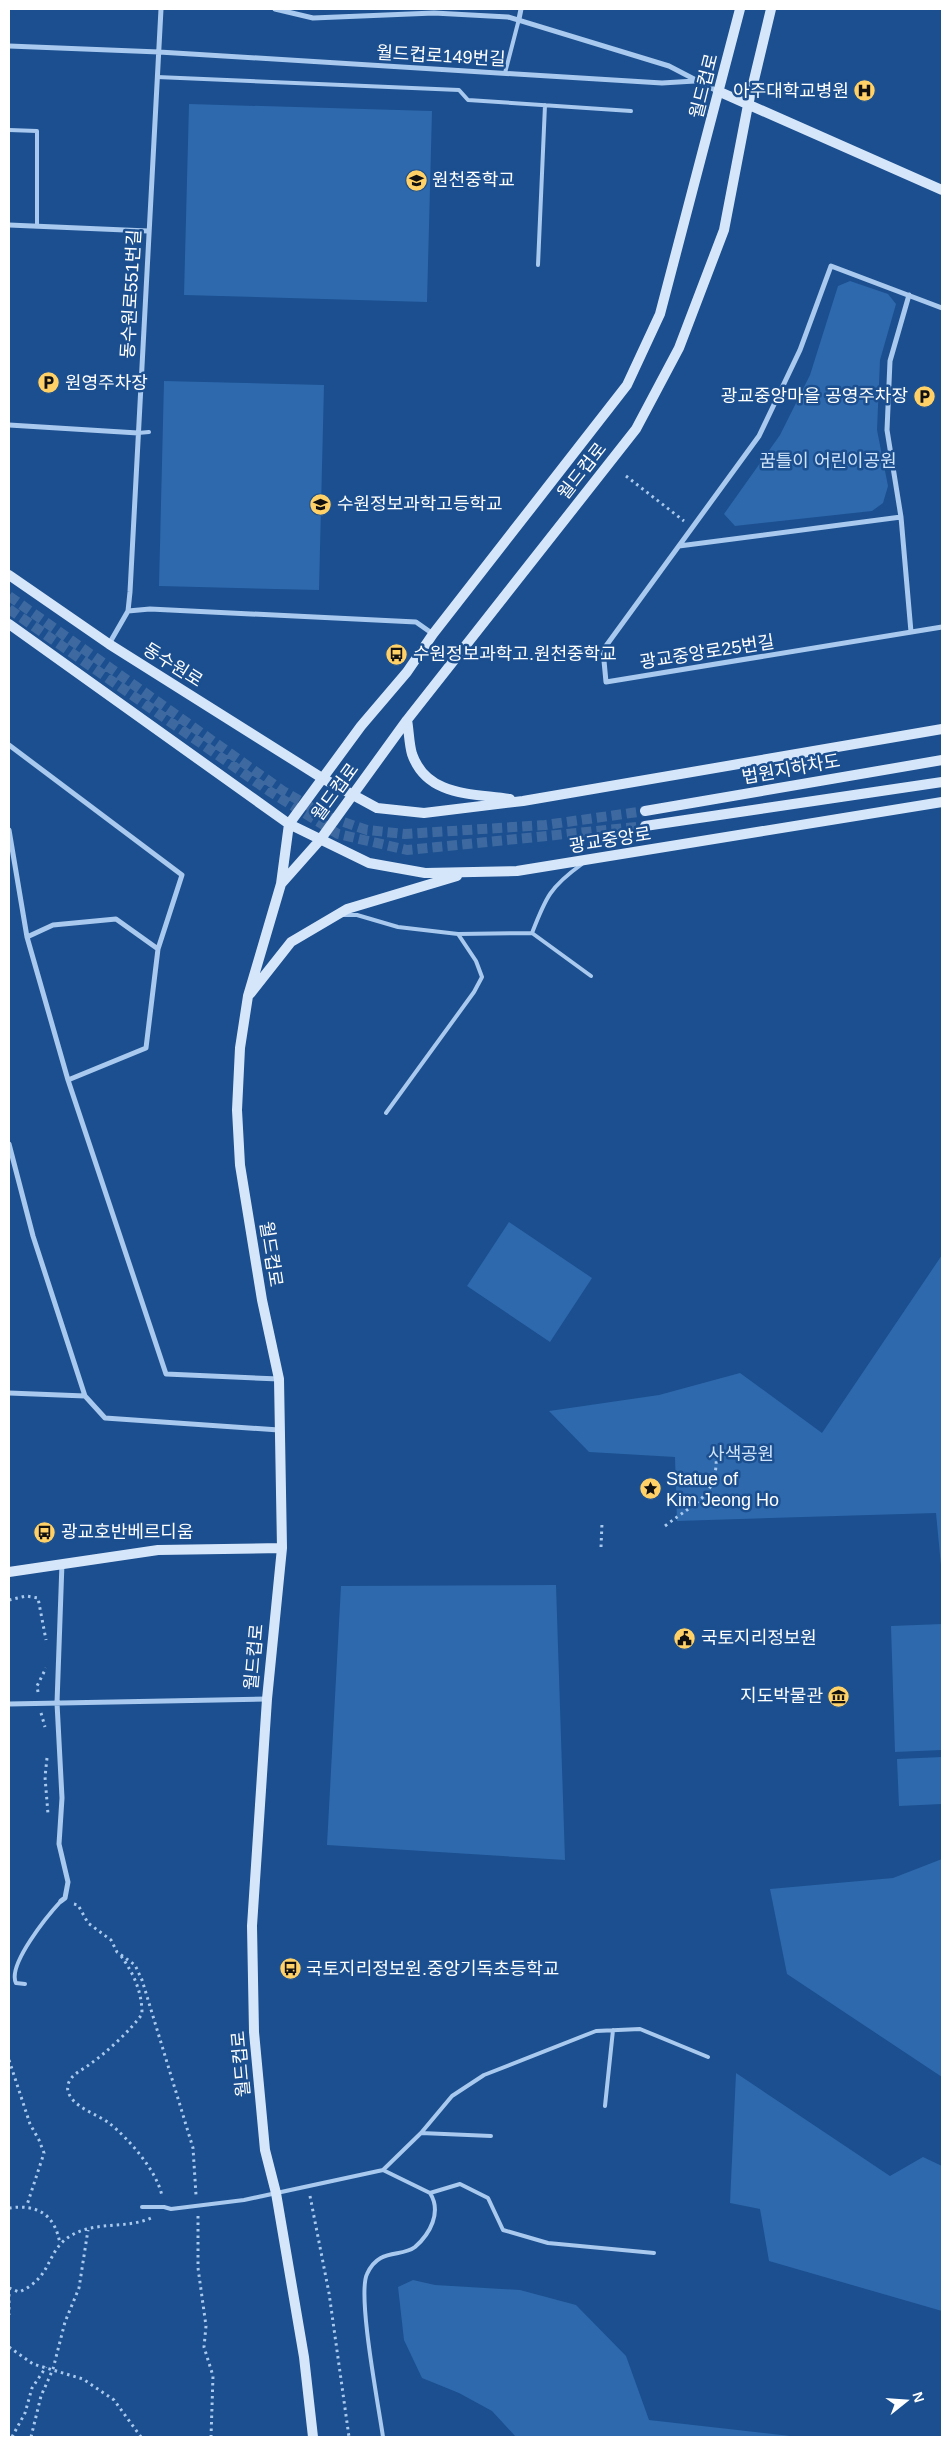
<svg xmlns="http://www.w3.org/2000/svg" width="951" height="2446" font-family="Arial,'Noto Sans KR',sans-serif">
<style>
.green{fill:#2e69ad}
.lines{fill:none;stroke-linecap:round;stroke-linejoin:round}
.secondary-tunnel{stroke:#3d69a0;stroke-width:10;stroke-dasharray:10 5;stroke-linecap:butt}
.path{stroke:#a9c9ee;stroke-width:3;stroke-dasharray:2.5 4;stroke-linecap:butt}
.lane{stroke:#a9c9ee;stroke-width:4}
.street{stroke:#a9c9ee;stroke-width:5}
.secondary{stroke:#d6e6fa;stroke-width:10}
.labels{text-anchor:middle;stroke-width:5;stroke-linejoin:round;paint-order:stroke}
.street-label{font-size:18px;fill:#fff;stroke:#1b4f8f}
.poi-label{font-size:18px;fill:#fff;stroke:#1b4f8f;text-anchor:start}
.park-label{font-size:18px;fill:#cfe3fa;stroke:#1b4f8f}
</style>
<rect width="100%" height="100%" fill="#1b4f8f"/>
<!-- green -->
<path class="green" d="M 189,104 L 432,111 L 427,302 L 184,295 Z
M 850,281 L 888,294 L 896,304 L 880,360 L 877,430 L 888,486 L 883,503 L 872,511 L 735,526 L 724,514 L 780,435 L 810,375 L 838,286 Z
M 164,381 L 324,385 L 319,590 L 159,586 Z
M 509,1222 L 592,1278 L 550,1342 L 467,1286 Z
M 942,1255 L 942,1576 L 936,1513 L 677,1521 L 675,1457 L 589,1452 L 549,1411 L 659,1395 L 740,1373 L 822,1433 Z
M 556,1585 L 565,1860 L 327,1845 L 341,1586 Z
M 942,1624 L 942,1750 L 895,1752 L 891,1626 Z
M 942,1757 L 942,1804 L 899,1806 L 897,1759 Z
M 942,1859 L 942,2077 L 787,1974 L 770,1889 L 893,1878 Z
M 736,2073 L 890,2176 L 923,2157 L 942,2166 L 942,2311 L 769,2261 L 760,2209 L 730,2203 Z
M 413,2280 L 435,2285 L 520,2290 L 576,2305 L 626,2356 L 649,2420 L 799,2437 L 516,2437 L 492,2411 L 459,2393 L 422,2378 L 404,2340 L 398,2287 Z"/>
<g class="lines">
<!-- secondary-tunnel -->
<path class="secondary-tunnel" d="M 9,596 L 283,791 L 326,816 L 367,830 L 405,834 L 545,825 L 645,811
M 9,609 L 269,791 L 338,834 L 407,850 L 645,826"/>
<!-- path -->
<path class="path" d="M 626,476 L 684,521
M 665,1526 C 698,1500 719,1497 716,1450
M 601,1547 L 602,1523
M 9,1600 L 26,1596 L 38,1598 L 46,1640
M 38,1692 L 37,1686 L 46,1668
M 41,1713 L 45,1727
M 47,1758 L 45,1777 L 48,1814
M 74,1904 L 78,1905 L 88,1923 L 111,1940 L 117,1952 L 135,1965 L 142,1980 L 193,2148 L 196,2195
M 121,1956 C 134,1974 142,1992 142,2014 C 131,2030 106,2053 90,2064 C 83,2070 75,2072 70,2080 C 68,2083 67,2088 68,2091 C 72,2107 97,2114 109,2123 C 129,2139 157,2171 162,2196
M 9,2060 L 30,2124 L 39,2140 L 44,2153 L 27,2205
M 310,2196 L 329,2293 L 349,2437
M 9,2208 C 37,2204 55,2214 60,2244
M 198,2216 L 198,2268 L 206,2326 L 204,2347 L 213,2376 L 211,2437
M 9,2288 L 19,2292 C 54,2277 45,2250 72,2235 C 96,2221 127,2229 151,2218
M 9,2294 L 9,2315
M 9,2347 L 33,2364 L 83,2379 L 114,2400 L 141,2437
M 12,2437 L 25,2413 L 32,2388 L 46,2367
M 31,2437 L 41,2396 L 53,2369 L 65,2322 L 79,2288 L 88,2230"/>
<!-- lane -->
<path class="lane" d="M 505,73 L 519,19
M 157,77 L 459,90 L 468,100 L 631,111
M 9,130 L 37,131 L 37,226
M 538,265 L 545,105
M 138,433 L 149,432
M 342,915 L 357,915 L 398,927 L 458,934 L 532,933 L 591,976
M 532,933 C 546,897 550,887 582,864
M 386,1113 L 474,992 L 482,977 L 476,961 L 458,934
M 25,1984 L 16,1983 C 7,1965 48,1915 61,1901
M 605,2106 L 613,2030
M 421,2133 L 491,2136
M 383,2170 L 430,2193 L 460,2184 L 488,2198 L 503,2230 L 548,2243 L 654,2253
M 142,2207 L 164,2207 L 171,2209 L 244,2200 L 383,2170 L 421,2133 L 452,2096 L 484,2075 L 596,2031 L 640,2029 L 708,2057
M 383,2437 C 379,2408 357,2295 367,2274 C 379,2247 401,2258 415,2247 C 430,2234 442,2212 430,2193"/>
<!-- street -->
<path class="street" d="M 275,9 L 313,18 L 434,13 L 508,17 L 669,66 L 719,92
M 519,19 L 521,9
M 9,46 L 159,52 L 662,83 L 695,81
M 9,225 L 148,231
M 942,308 L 831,266 L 800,350 L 759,436 L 603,650 L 606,682 L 942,627
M 9,425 L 138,433
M 901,517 L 887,430 L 890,361 L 909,295
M 679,546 L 901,517 L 911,632
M 128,611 L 150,609 L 416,622 L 433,634
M 109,644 L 128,611 L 130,592 L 161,9
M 9,745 L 182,875 L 158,949 L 146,1048 L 68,1080
M 9,830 L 27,937 L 68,1080 L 166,1374 L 279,1379
M 27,937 L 53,925 L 116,919 L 158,949
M 9,1144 L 33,1236 L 85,1396 L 9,1393
M 85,1396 L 105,1418 L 279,1430
M 9,1704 L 267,1699
M 61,1901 L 65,1898 L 68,1882 L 59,1844 L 62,1798 L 57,1703 L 62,1563"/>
<!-- secondary -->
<path class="secondary" d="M 720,92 L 942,190
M 9,575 L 109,644 L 322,778 L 377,808 L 424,813 L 523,801 L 942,729
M 9,624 L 289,824 L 369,863 L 425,873 L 517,871 L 942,802
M 407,720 C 409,731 409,744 412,754 C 427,797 472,793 510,799
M 645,811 L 942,760
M 645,826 L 942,782
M 281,884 L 320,840 L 407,720 L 636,429 L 679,348 L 724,230 L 748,105 L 771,9
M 250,994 L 291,942 L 347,909 L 457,876
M 9,1572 L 158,1550 L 282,1548
M 313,2437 L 304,2357 L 276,2193 L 265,2150 L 254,2032 L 252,1926 L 267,1699 L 282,1548 L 279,1379 L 262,1300 L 240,1165 L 237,1110 L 240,1048 L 248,996 L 281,884 L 289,824 L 361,726 L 407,672 L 433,634 L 627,385 L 660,314 L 740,9"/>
</g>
<!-- icons -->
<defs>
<symbol id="hospital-disc" viewBox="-11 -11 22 22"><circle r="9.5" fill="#ffd166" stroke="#1b4f8f"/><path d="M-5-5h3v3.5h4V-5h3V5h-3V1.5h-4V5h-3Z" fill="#111"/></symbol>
<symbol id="school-disc" viewBox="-11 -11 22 22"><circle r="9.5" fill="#ffd166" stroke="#1b4f8f"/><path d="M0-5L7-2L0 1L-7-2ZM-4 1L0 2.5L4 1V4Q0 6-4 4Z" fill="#111"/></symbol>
<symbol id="parking-disc" viewBox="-11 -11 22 22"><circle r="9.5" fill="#ffd166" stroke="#1b4f8f"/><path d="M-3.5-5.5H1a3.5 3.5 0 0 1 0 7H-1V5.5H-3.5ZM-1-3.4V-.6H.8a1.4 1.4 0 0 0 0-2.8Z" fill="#111"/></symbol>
<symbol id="bus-disc" viewBox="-11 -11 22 22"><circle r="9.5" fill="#ffd166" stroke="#1b4f8f"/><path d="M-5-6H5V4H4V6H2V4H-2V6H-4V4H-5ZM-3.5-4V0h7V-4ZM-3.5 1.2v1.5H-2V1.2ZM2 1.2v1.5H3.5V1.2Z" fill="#111"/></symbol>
<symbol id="sight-disc" viewBox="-11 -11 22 22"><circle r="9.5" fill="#ffd166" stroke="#1b4f8f"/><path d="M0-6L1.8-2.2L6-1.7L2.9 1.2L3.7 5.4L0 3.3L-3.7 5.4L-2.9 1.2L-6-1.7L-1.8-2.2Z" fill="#111"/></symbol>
<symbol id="civic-disc" viewBox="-11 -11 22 22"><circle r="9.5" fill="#ffd166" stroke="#1b4f8f"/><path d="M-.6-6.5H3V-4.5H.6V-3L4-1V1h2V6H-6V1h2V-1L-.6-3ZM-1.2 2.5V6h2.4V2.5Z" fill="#111"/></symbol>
<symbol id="museum-disc" viewBox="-11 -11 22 22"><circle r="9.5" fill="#ffd166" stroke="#1b4f8f"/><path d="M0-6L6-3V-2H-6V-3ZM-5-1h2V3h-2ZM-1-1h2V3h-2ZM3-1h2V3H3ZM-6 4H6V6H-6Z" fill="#111"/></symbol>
</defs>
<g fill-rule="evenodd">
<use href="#hospital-disc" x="852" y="78" width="25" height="25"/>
<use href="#school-disc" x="404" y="168" width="25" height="25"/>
<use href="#parking-disc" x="36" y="370" width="25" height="25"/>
<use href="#parking-disc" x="912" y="384" width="25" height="25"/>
<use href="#school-disc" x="308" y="492" width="25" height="25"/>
<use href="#bus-disc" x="384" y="642" width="25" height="25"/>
<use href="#sight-disc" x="638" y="1476" width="25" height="25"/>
<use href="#bus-disc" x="32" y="1520" width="25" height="25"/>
<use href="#civic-disc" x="672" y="1626" width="25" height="25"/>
<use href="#museum-disc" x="826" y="1684" width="25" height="25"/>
<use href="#bus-disc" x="278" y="1956" width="25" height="25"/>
</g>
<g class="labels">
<!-- street labels -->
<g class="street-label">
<text transform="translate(441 56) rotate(3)" y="6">월드컵로149번길</text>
<text transform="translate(704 86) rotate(-76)" y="6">월드컵로</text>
<text transform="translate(131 294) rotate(-87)" y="6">동수원로551번길</text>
<text transform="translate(582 471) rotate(-52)" y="6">월드컵로</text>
<text transform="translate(707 652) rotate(-9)" y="6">광교중앙로25번길</text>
<text transform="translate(173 665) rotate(32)" y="6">동수원로</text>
<text transform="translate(791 769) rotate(-10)" y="6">법원지하차도</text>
<text transform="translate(335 792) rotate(-54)" y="6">월드컵로</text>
<text transform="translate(610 840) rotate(-9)" y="6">광교중앙로</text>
<text transform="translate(271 1254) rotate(81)" y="6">월드컵로</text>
<text transform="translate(254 1657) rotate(-85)" y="6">월드컵로</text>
<text transform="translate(241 2064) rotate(-95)" y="6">월드컵로</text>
</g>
<!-- poi labels -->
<g class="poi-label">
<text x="849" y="97" text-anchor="end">아주대학교병원</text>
<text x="432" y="186">원천중학교</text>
<text x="65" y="389">원영주차장</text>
<text x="908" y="402" text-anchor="end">광교중앙마을 공영주차장</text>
<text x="337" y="510">수원정보과학고등학교</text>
<text x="413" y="660">수원정보과학고.원천중학교</text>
<text x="666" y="1485">Statue of<tspan x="666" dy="21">Kim Jeong Ho</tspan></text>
<text x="61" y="1538">광교호반베르디움</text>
<text x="701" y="1644">국토지리정보원</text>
<text x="823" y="1702" text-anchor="end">지도박물관</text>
<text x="306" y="1975">국토지리정보원.중앙기독초등학교</text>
</g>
<!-- park labels -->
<g class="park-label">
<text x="828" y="467">꿈틀이 어린이공원</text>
<text x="741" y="1460">사색공원</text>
</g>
</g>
<!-- border -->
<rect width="951" height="2446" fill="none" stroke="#ffffff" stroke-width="20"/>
<!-- north arrow -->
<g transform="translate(906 2401) rotate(73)" stroke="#1b4f8f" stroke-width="4" paint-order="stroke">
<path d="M0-4L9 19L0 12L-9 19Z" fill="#ffffff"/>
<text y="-8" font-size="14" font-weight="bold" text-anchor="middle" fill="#ffffff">N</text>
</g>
</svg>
